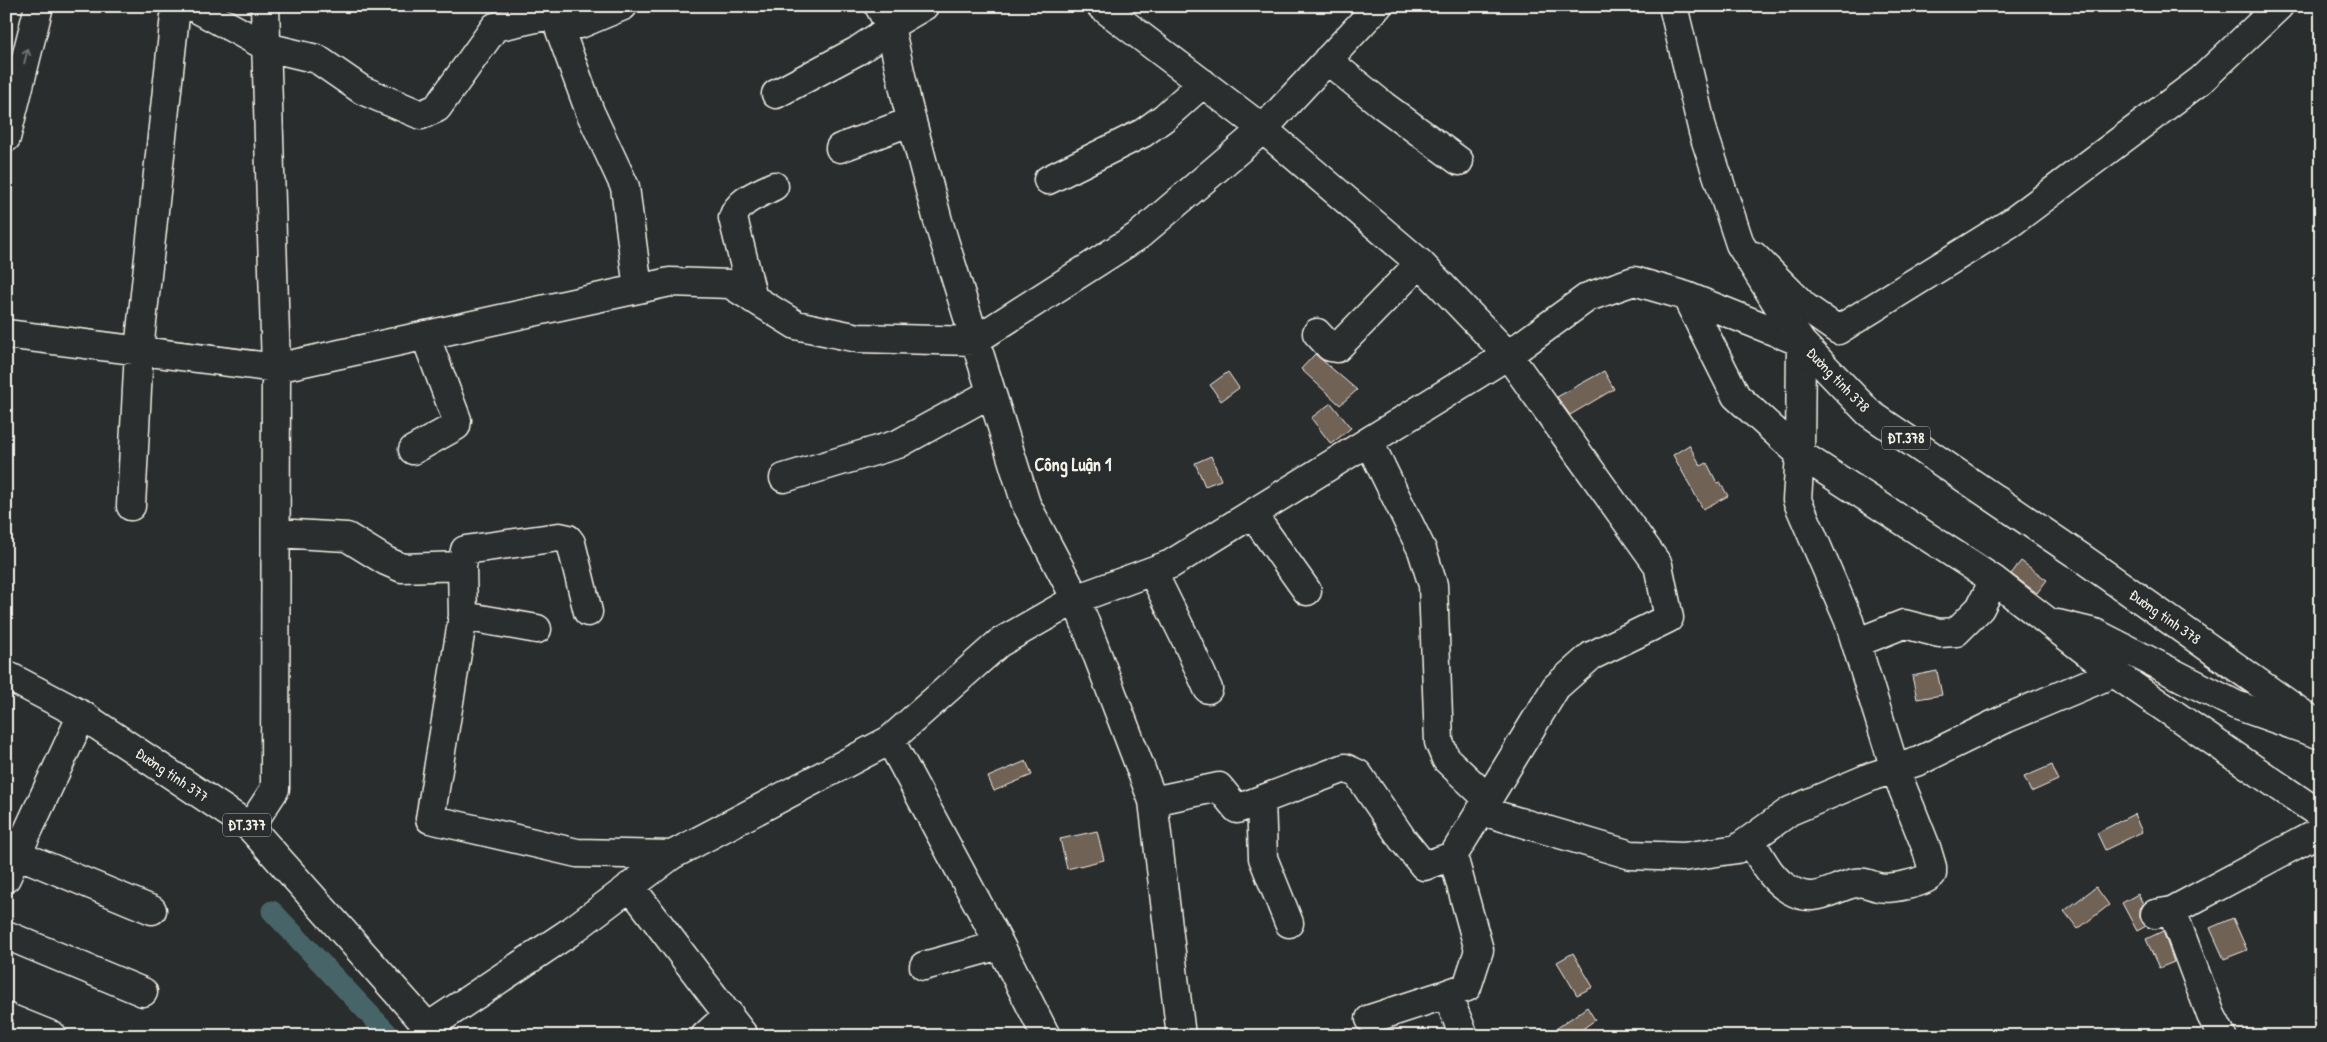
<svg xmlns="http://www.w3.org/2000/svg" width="2327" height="1042" font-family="'Patrick Hand',sans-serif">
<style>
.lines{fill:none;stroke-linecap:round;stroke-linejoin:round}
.canal{stroke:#466567;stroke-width:21}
.building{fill:#716257;stroke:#f4f1e8}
.minor-casing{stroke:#f4f1e8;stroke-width:31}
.major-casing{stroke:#f4f1e8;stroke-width:31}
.minor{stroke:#2a2d2e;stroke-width:28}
.major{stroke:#2a2d2e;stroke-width:28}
.oneway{stroke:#71726f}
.labels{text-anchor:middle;stroke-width:5;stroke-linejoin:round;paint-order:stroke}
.shield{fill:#2a2d2e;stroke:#b7b6b0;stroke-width:1}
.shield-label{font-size:14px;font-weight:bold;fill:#f4f1e8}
.street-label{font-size:15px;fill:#f4f1e8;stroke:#2a2d2e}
.quarter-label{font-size:18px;font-weight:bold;fill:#f4f1e8;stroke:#2a2d2e}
</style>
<rect width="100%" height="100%" fill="#2a2d2e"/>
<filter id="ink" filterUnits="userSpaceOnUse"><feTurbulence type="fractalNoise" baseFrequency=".02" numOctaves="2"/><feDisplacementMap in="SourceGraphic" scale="10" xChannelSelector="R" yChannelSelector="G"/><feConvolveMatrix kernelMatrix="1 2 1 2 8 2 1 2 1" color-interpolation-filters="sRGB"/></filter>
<g filter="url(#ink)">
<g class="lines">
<!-- canal -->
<path class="canal" d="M 272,911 L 390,1036"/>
</g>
<!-- building -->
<path class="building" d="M 1315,354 L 1357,390 L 1340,405 L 1301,369 Z
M 1604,371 L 1614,389 L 1570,415 L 1557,397 Z
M 1228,372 L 1239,388 L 1221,401 L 1210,385 Z
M 1331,403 L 1351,428 L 1331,444 L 1311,418 Z
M 1689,445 L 1701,466 L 1707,463 L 1717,483 L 1720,482 L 1728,496 L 1703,509 L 1673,455 Z
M 1211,456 L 1221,480 L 1205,486 L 1195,463 Z
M 2021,561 L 2047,580 L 2037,593 L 2011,574 Z
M 1937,671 L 1942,695 L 1917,699 L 1912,676 Z
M 1026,761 L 1032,775 L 994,791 L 988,777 Z
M 2052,765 L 2058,780 L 2031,792 L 2024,777 Z
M 2134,814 L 2142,832 L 2105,850 L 2097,833 Z
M 1097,831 L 1104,860 L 1067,869 L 1060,839 Z
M 2096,887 L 2109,905 L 2078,929 L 2064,911 Z
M 2138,894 L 2143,904 L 2140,909 L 2140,917 L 2146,926 L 2137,931 L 2122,903 Z
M 2233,918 L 2247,950 L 2224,959 L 2210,928 Z
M 2163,931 L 2174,962 L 2159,968 L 2146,939 Z
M 1573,953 L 1593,987 L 1577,995 L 1557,962 Z
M 1587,1007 L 1595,1020 L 1573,1036 L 1546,1036 Z"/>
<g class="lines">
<defs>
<path id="minor" d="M 192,6 L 267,47 L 317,59 L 362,90 L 421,115 L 437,108 L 495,27 L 554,14 L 580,24 L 623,6
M 554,6 L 554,14 L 590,112 L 625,187 L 638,289
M 879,6 L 890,26 L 907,103 L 938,221 L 1026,504 L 1076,599 L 1153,801 L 1181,1036
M 1101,6 L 1263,129 L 1420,263 L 1508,355 L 1658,565 L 1669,618 L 1591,656 L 1556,687 L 1453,856 L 1479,950 L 1467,987 L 1447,994 L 1464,1036
M 1327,60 L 1384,106 L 1459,161
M 776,94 L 857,51 L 878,37 L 890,26 L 924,6
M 840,148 L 912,121
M 1048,180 L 1143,133 L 1165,117 L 1203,83
M 1754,256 L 1805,307 L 1838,330 L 2012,222 L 2201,80 L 2279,6
M 1686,296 L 1736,396 L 1800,454 L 1994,580 L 2114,673 L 2321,815
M 753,299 L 733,218 C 738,200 759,194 774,186
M 1317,333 L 1330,347 L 1337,348 L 1420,263
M 6,334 L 276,368 L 670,282 L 730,284 L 796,325 L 858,338 L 974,341 L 1138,236 L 1263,129 L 1378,6
M 1369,442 L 1422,550 L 1433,585 L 1439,742 L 1446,759 L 1489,800
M 413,450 L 456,426 L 457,420 L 425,335
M 784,478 L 898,444 L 991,393
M 131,506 L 139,350 L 176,6
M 1253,515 L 1307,591
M 276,533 L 347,537 L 386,561 L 402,568 L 462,566
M 1152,571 L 1188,644 L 1208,689
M 588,612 L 571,543 L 568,539 L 559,537 L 465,550 L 462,566 L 463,616 L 430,819 L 577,853 L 672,855
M 463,616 L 537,629
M 2058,624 L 2095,633 L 2236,705 L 2321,735
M 1856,643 L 1904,624 L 1939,633 L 1956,632 L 1980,608 L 1994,580
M 890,740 L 1000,945 L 924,966
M 1261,800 L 1263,858 L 1289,923
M 1153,801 L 1219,787 L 1237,809 L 1345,768 L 1358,774 L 1403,840 L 1424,866 L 1453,856
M 1482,811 L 1631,855 L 1683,857 L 1737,849 L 1790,811 L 1873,776 L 1919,761 L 2007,718 L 2114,673
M 250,827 L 275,789 L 276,368 L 265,6
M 17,854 L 152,910
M 6,878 L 82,715
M 630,886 L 744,1036
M 2172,911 L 2211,1015 L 2222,1036
M 2155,914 L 2172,911 L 2321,831
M 6,935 L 143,992
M 1000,945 L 1046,1036
M 6,1017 L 53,1036
M 1370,1019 L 1447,994
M 428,1027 L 570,932 L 672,855 L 890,740 L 999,643 L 1076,599 L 1171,564 L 1508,355 L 1588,297 L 1634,281 L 1686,296 L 1801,342 L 1800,454 L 1797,500 L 1849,621 L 1895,769 L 1926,847 L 1932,867 L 1932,874 C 1926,883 1888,890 1878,887 C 1870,885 1864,881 1855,883 C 1831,888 1816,905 1790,890 C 1771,880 1761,858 1750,840
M 705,1036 L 729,1014"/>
<path id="major" d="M 1673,6 L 1703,132 L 1740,244 L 1801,342 L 1869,413 L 2082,558 L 2321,727
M 6,138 L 39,6
M 6,675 L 82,715 L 250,827 L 436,1036"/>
</defs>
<!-- minor casing -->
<use href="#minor" class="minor-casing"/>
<!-- major casing -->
<use href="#major" class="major-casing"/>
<!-- minor -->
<use href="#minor" class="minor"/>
<!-- major -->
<use href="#major" class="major"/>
</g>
<!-- one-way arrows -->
<defs><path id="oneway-shaft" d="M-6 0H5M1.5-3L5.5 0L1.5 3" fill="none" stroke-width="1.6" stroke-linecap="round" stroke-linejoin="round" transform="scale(1.25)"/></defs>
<use class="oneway" href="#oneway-shaft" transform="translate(26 56) rotate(-76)"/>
</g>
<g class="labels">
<!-- shield labels -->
<g class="shield">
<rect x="1882" y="426.5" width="48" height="23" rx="4"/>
<rect x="223" y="813.5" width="48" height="23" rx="4"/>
</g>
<g class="shield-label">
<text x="1906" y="443">ĐT.378</text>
<text x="247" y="830">ĐT.377</text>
</g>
<!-- street labels -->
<g class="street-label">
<text transform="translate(1838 380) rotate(46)" y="5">Đường tỉnh 378</text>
<text transform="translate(2165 617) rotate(35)" y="5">Đường tỉnh 378</text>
<text transform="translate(172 775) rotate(34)" y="5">Đường tỉnh 377</text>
</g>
<!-- quarter labels -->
<g class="quarter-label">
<text x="1073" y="471">Công Luận 1</text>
</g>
</g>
<!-- margin -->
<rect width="2327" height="1042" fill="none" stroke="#2a2d2e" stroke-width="25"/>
<rect x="12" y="12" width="2302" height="1017" fill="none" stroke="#f4f1e8" stroke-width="2" filter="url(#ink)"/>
</svg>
